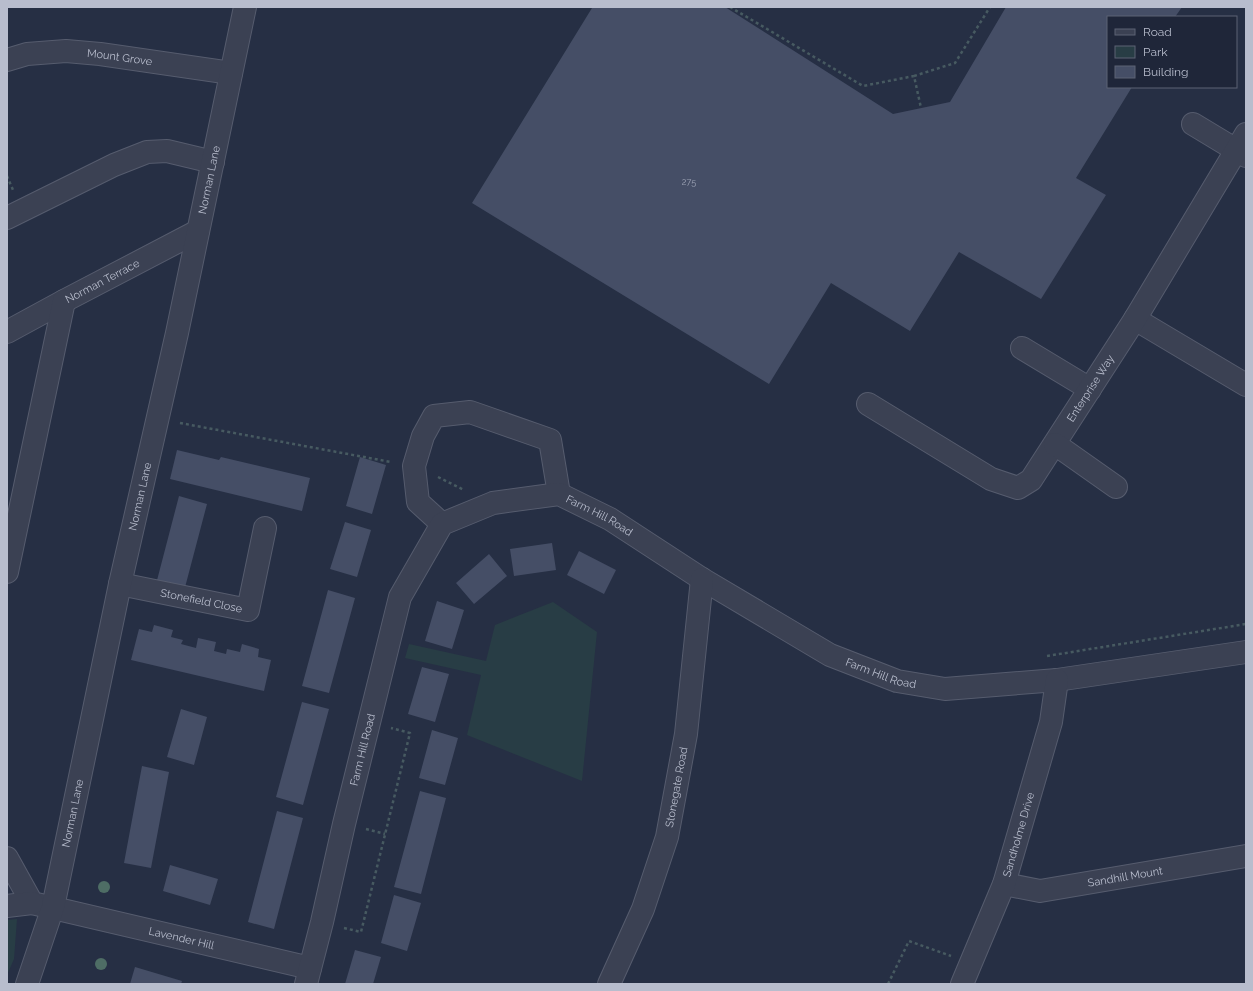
<svg xmlns="http://www.w3.org/2000/svg" width="1253" height="991" font-family="Raleway,sans-serif">
<style>
.green{fill:#283d45}
.building{fill:#454e66}
.lines{fill:none;stroke-linecap:round;stroke-linejoin:round}
.minor-casing{stroke:#565c6e;stroke-width:24}
.path{stroke:#475a61;stroke-width:2.5;stroke-dasharray:3 3;stroke-linecap:butt}
.minor{stroke:#3b4153;stroke-width:22}
.tree{fill:#4e6d65}
.labels{text-anchor:middle;stroke-width:4;stroke-linejoin:round;paint-order:stroke}
.number-label{font-size:9px;fill:#9ba1b3}
.street-label{font-size:11px;fill:#b8bdcd;stroke:#1f2639}
</style>
<rect width="100%" height="100%" fill="#262f44"/>
<!-- green -->
<path class="green" d="M 553,602 L 597,632 L 582,781 L 467,735 L 481,675 L 405,658 L 409,644 L 486,661 L 495,625 Z
M 17,919 L 14,959 L 7,975 L 7,920 Z"/>
<!-- building -->
<path class="building" d="M 589,7 L 725,7 L 893,114 L 950,102 L 1006,7 L 1182,7 L 1175,17 L 1108,17 L 1108,87 L 1132,87 L 1076,178 L 1106,195 L 1041,299 L 959,252 L 910,331 L 831,283 L 769,384 L 472,203 L 592,8 Z
M 177,450 L 219,460 L 221,457 L 310,478 L 302,511 L 170,479 Z
M 360,457 L 386,465 L 372,514 L 346,506 Z
M 179,496 L 207,504 L 183,595 L 155,588 Z
M 345,522 L 371,530 L 357,577 L 330,569 Z
M 552,543 L 556,570 L 514,576 L 510,549 Z
M 579,551 L 616,570 L 604,594 L 567,575 Z
M 489,554 L 507,576 L 474,604 L 456,583 Z
M 328,590 L 355,598 L 329,693 L 302,686 Z
M 437,601 L 464,610 L 452,649 L 425,641 Z
M 154,625 L 173,630 L 171,637 L 183,640 L 181,644 L 196,648 L 198,638 L 216,642 L 214,651 L 226,654 L 227,649 L 240,652 L 242,644 L 259,649 L 258,657 L 271,660 L 264,691 L 131,660 L 139,629 L 152,632 Z
M 422,667 L 449,674 L 435,722 L 408,714 Z
M 302,702 L 329,709 L 303,805 L 276,797 Z
M 181,709 L 207,717 L 194,765 L 167,757 Z
M 432,730 L 458,738 L 445,785 L 419,778 Z
M 142,766 L 169,772 L 151,868 L 124,863 Z
M 420,791 L 446,798 L 421,894 L 394,887 Z
M 277,811 L 303,818 L 274,929 L 248,922 Z
M 170,865 L 218,879 L 210,905 L 163,891 Z
M 394,895 L 421,903 L 407,951 L 381,943 Z
M 355,950 L 381,957 L 373,984 L 345,984 Z
M 135,967 L 182,981 L 181,984 L 130,984 Z"/>
<g class="lines">
<defs>
<g id="minor">
<path id="s1" d="M 7,60 L 27,54 L 66,51 L 100,54 L 231,73"/>
<path d="M 1193,124 L 1246,156"/>
<path d="M 7,218 L 114,165 L 147,152 L 167,151 L 213,162"/>
<path d="M 1135,319 L 1246,385"/>
<path id="s2" d="M 7,332 L 64,301 L 198,231"/>
<path d="M 1022,348 L 1090,389"/>
<path id="s3" d="M 868,404 L 991,479 L 1018,488 L 1031,480 L 1135,319 L 1246,134"/>
<path d="M 1055,444 L 1116,487"/>
<path d="M 442,524 L 418,502 L 414,466 L 423,436 L 434,416 L 470,412 L 550,440 L 559,494"/>
<path d="M 7,572 L 64,301"/>
<path id="s4" d="M 120,584 L 248,610 L 265,528"/>
<path id="s5" d="M 7,858 L 32,903 L 310,968"/>
<path id="s6" d="M 1004,884 L 1040,891 L 1246,856"/>
<path d="M 7,906 L 32,903"/>
<path id="s7" d="M 27,984 L 53,907 L 120,584 L 177,333 L 245,7"/>
<path id="s8" d="M 306,984 L 322,922 L 344,824 L 400,597 L 442,524 L 493,503 L 559,494 L 610,519 L 702,579 L 830,655 L 897,681 L 945,689 L 1057,680 L 1246,652"/>
<path id="s9" d="M 609,984 L 643,909 L 667,837 L 686,734 L 702,579"/>
<path id="s10" d="M 962,984 L 1004,884 L 1051,722 L 1057,680"/>
</g>
</defs>
<!-- minor casing -->
<use href="#minor" class="minor-casing"/>
<!-- path -->
<path class="path" d="M 730,7 L 863,86 L 914,76 L 921,108
M 914,76 L 955,63 L 990,7
M 7,176 L 13,190
M 180,423 L 391,462
M 438,477 L 464,490
M 1047,656 L 1246,624
M 366,829 L 385,834
M 344,928 L 361,932 L 410,733 L 391,728
M 888,984 L 909,941 L 951,956"/>
<!-- minor -->
<use href="#minor" class="minor"/>
</g>
<!-- trees -->
<g class="tree">
<circle cx="104" cy="887" r="6"/>
<circle cx="101" cy="964" r="6"/>
</g>
<g class="labels">
<!-- number labels -->
<g class="number-label">
<text x="689" y="185">275</text>
</g>
<!-- street labels -->
<g class="street-label">
<text dy="4" stroke="none"><textPath href="#s1" startOffset="114">Mount Grove</textPath></text>
<text dy="4" stroke="none"><textPath href="#s7" startOffset="825">Norman Lane</textPath></text>
<text dy="4" stroke="none"><textPath href="#s2" startOffset="108">Norman Terrace</textPath></text>
<text dy="4" stroke="none"><textPath href="#s3" startOffset="297">Enterprise Way</textPath></text>
<text dy="4" stroke="none"><textPath href="#s7" startOffset="501">Norman Lane</textPath></text>
<text dy="4" stroke="none"><textPath href="#s8" startOffset="650">Farm Hill Road</textPath></text>
<text dy="4" stroke="none"><textPath href="#s4" startOffset="83">Stonefield Close</textPath></text>
<text dy="4" stroke="none"><textPath href="#s8" startOffset="974">Farm Hill Road</textPath></text>
<text dy="4" stroke="none"><textPath href="#s8" startOffset="241">Farm Hill Road</textPath></text>
<text dy="4" stroke="none"><textPath href="#s9" startOffset="209">Stonegate Road</textPath></text>
<text dy="4" stroke="none"><textPath href="#s7" startOffset="177">Norman Lane</textPath></text>
<text dy="4" stroke="none"><textPath href="#s10" startOffset="160">Sandholme Drive</textPath></text>
<text dy="4" stroke="none"><textPath href="#s6" startOffset="123">Sandhill Mount</textPath></text>
<text dy="4" stroke="none"><textPath href="#s5" startOffset="205">Lavender Hill</textPath></text>
</g>
</g>
<!-- border -->
<rect width="1253" height="991" fill="none" stroke="#b8bdcd" stroke-width="16"/>
<!-- legend -->
<rect x="1107" y="16" width="130" height="72" fill="#1f2639" stroke="#5c6274"/>
<rect x="1115" y="29" width="20" height="6" fill="#3b4153" stroke="#5c6274"/>
<text x="1143" y="36" font-size="12" fill="#b8bdcd">Road</text>
<rect x="1115" y="46" width="20" height="12" fill="#283d45" stroke="#5c6274"/>
<text x="1143" y="56" font-size="12" fill="#b8bdcd">Park</text>
<rect x="1115" y="66" width="20" height="12" fill="#454e66" stroke="#5c6274"/>
<text x="1143" y="76" font-size="12" fill="#b8bdcd">Building</text>
</svg>
